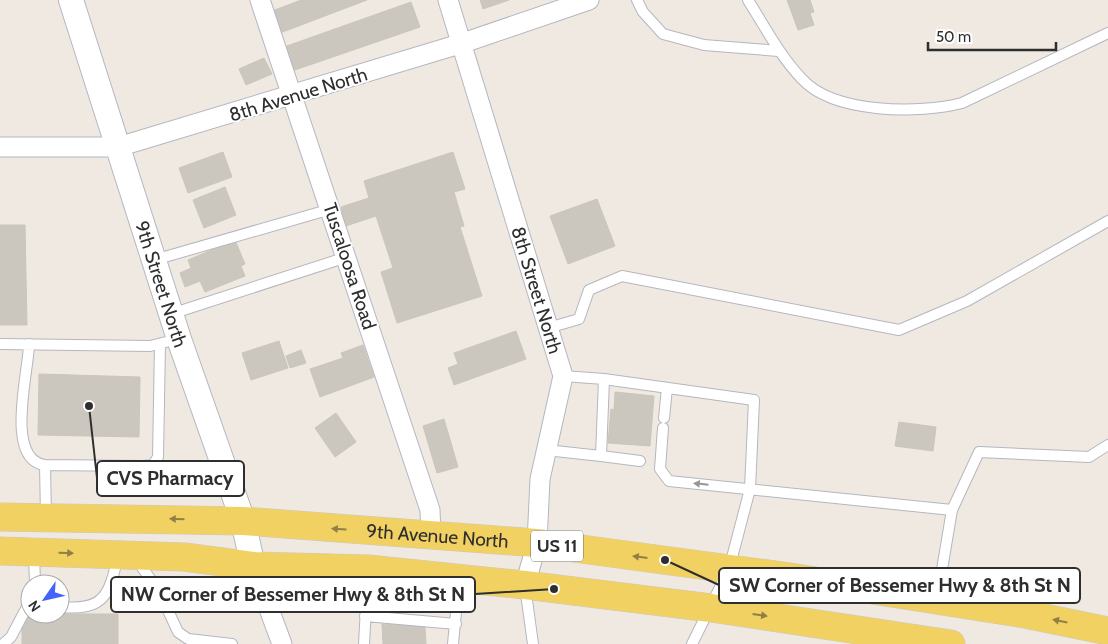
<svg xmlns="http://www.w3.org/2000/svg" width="1108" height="644" font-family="Cabin,sans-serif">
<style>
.building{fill:#cbc7bf;stroke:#cbc5ba}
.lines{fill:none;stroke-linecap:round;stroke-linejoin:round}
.service-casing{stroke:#b4b7c1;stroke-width:12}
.minor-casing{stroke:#b4b7c1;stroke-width:21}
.tertiary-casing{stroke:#b4b7c1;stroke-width:26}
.primary-casing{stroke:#c9c9c9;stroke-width:29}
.service{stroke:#fff;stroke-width:10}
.minor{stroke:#fff;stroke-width:19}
.tertiary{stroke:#fff;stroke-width:24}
.primary{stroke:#f2d163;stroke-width:28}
.oneway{fill:#969696}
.oneway2{fill:#908048}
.labels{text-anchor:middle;stroke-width:4;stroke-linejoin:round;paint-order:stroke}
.shield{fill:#fff;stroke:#6d6d6d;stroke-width:1}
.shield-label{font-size:18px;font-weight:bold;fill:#2e2e2e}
.street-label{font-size:19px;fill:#2e2e2e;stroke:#fff}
.leader{fill:none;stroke:#2e2e2e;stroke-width:2}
.callout-dot{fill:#2e2e2e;stroke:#fff;stroke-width:2}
.callout{fill:#fff;stroke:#2e2e2e;stroke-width:2}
.callout-label{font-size:20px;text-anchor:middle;font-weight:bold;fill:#2e2e2e}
</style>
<rect width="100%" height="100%" fill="#efe9e1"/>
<!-- building -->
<path class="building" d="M 301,0 L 367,0 L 280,33 L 272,11 Z
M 480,0 L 509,0 L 483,9 Z
M 787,0 L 810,0 L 814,12 L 810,13 L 814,25 L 798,30 Z
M 411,2 L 420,27 L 292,71 L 284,47 Z
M 264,58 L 272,74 L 246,85 L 239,69 Z
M 223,152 L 232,177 L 188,193 L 179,168 Z
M 453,152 L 465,189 L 454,192 L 464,226 L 460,227 L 482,296 L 397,323 L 381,272 L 393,268 L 376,216 L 346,226 L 341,207 L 369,198 L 364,181 Z
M 225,187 L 236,215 L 204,228 L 193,200 Z
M 597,199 L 615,246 L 568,264 L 550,216 Z
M 0,225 L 25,225 L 27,325 L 0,325 Z
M 235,240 L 245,264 L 241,266 L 245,276 L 205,292 L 200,281 L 185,287 L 180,273 L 191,268 L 188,260 Z
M 516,331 L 526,359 L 454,385 L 448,368 L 458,364 L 454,353 Z
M 279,341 L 288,368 L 251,380 L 242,353 Z
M 363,345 L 374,377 L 320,397 L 310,369 L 343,358 L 341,353 Z
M 301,350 L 306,363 L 290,368 L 286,356 Z
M 39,374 L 140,377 L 139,437 L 38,435 Z
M 615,392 L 654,396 L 650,446 L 608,443 L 611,409 L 614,410 Z
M 336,413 L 356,442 L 335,457 L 315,428 Z
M 444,419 L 458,467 L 437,473 L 423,426 Z
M 899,422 L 936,427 L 933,451 L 895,446 Z
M 22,614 L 118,614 L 118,644 L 22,644 Z
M 382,624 L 425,627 L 426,644 L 383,644 Z"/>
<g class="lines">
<defs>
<path id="service" d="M 637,0 L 643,12 L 663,34 L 704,45 L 779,51
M 748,0 C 765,27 780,56 802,79 C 834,114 920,114 962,103 L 1108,33
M 154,260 L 331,209
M 171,314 L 347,257
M 548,328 L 579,319 L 589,290 L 622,276 L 899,330 L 967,301 L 1108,221
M 0,344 L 150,346 L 166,342
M 29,344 C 29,370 4,460 45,465 L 143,466 L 153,465 L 158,457 L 160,344
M 563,376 L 604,379
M 664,418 L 667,388
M 663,428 L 660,469 L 669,481 L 952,510 L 937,599
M 546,450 L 601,456 L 604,379 L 754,400 L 750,489 L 729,569 L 692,644
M 601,456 L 640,461
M 45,465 L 46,516
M 952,510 L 979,452 L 1089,457 L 1108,445
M 34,553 L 35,584
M 136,559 L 159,591 L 178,632 L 188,639 L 232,644
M 525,586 L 533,644
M 60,607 C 105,611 109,595 118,556
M 365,616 L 456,624
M 3,644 L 11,637 L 30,601
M 364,644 L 368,570
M 453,644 L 459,580"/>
<path id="minor" d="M 260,0 L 430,510 L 431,535
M 448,0 L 563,376 L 540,479 L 537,543 L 525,585
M 0,147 L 118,147 L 463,43 L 589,0
M 253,566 L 282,644"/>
<g id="tertiary">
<path id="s1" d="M 71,0 L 179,339 L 243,521 L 253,566"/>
</g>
<g id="primary">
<path id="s2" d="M 0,517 L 243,521 L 537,543 L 790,577 L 1025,614 L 1108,631"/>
<path d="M 0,551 L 184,557 L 253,566 L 368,569 L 525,585 L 711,608 L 951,644"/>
</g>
</defs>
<!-- service casing -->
<use href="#service" class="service-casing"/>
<!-- minor casing -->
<use href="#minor" class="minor-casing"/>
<!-- tertiary casing -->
<use href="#tertiary" class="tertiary-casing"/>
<!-- primary casing -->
<use href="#primary" class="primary-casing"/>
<!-- service -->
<use href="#service" class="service"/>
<!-- minor -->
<use href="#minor" class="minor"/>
<!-- tertiary -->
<use href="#tertiary" class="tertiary"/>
<!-- primary -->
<use href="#primary" class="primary"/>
</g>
<!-- one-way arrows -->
<defs><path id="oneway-solid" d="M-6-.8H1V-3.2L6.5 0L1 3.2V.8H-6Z" transform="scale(1.25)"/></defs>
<use class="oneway" href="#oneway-solid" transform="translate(701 484) rotate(-174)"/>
<g class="oneway2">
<use href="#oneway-solid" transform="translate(177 519) rotate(-179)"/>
<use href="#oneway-solid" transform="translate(339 529) rotate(-176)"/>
<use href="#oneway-solid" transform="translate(66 553) rotate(2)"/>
<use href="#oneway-solid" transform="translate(640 557) rotate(-173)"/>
<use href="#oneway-solid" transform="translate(760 615) rotate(8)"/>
<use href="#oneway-solid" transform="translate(1060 621) rotate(-168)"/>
</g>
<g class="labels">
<!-- shield labels -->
<rect class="shield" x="531" y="530.5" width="52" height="31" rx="4"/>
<g class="shield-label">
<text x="557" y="552">US 11</text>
</g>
<!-- street labels -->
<g class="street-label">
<text transform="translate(298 94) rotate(-17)" y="7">8th Avenue North</text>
<text transform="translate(350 266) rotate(72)" y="7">Tuscaloosa Road</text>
<text dy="7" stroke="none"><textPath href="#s1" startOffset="298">9th Street North</textPath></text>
<text transform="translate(537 290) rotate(73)" y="7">8th Street North</text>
<text dy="7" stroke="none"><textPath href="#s2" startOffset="438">9th Avenue North</textPath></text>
</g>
</g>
<!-- callouts -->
<path class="leader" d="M89 406L97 478M665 560L719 585M554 589L475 594"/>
<g class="callout-dot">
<circle cx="89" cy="406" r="5"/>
<circle cx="665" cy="560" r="5"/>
<circle cx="554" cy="589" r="5"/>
</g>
<g class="callout">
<rect x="97" y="461" width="147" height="35" rx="5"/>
<rect x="719" y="568" width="361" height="35" rx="5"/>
<rect x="111" y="577" width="364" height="35" rx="5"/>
</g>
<g class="callout-label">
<text x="170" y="485">CVS Pharmacy</text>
<text x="900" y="592">SW Corner of Bessemer Hwy &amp; 8th St N</text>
<text x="293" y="601">NW Corner of Bessemer Hwy &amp; 8th St N</text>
</g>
<!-- north arrow -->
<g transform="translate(45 599) rotate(236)"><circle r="24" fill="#ffffff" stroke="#ababab"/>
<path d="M0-4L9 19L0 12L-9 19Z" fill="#4264fb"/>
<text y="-8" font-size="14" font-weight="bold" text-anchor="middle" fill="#2e2e2e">N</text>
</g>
<!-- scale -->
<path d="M928 42v8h128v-8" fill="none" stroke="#2e2e2e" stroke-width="2.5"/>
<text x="936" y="42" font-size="15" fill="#2e2e2e" stroke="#ffffff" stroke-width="4" paint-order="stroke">50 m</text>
</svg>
